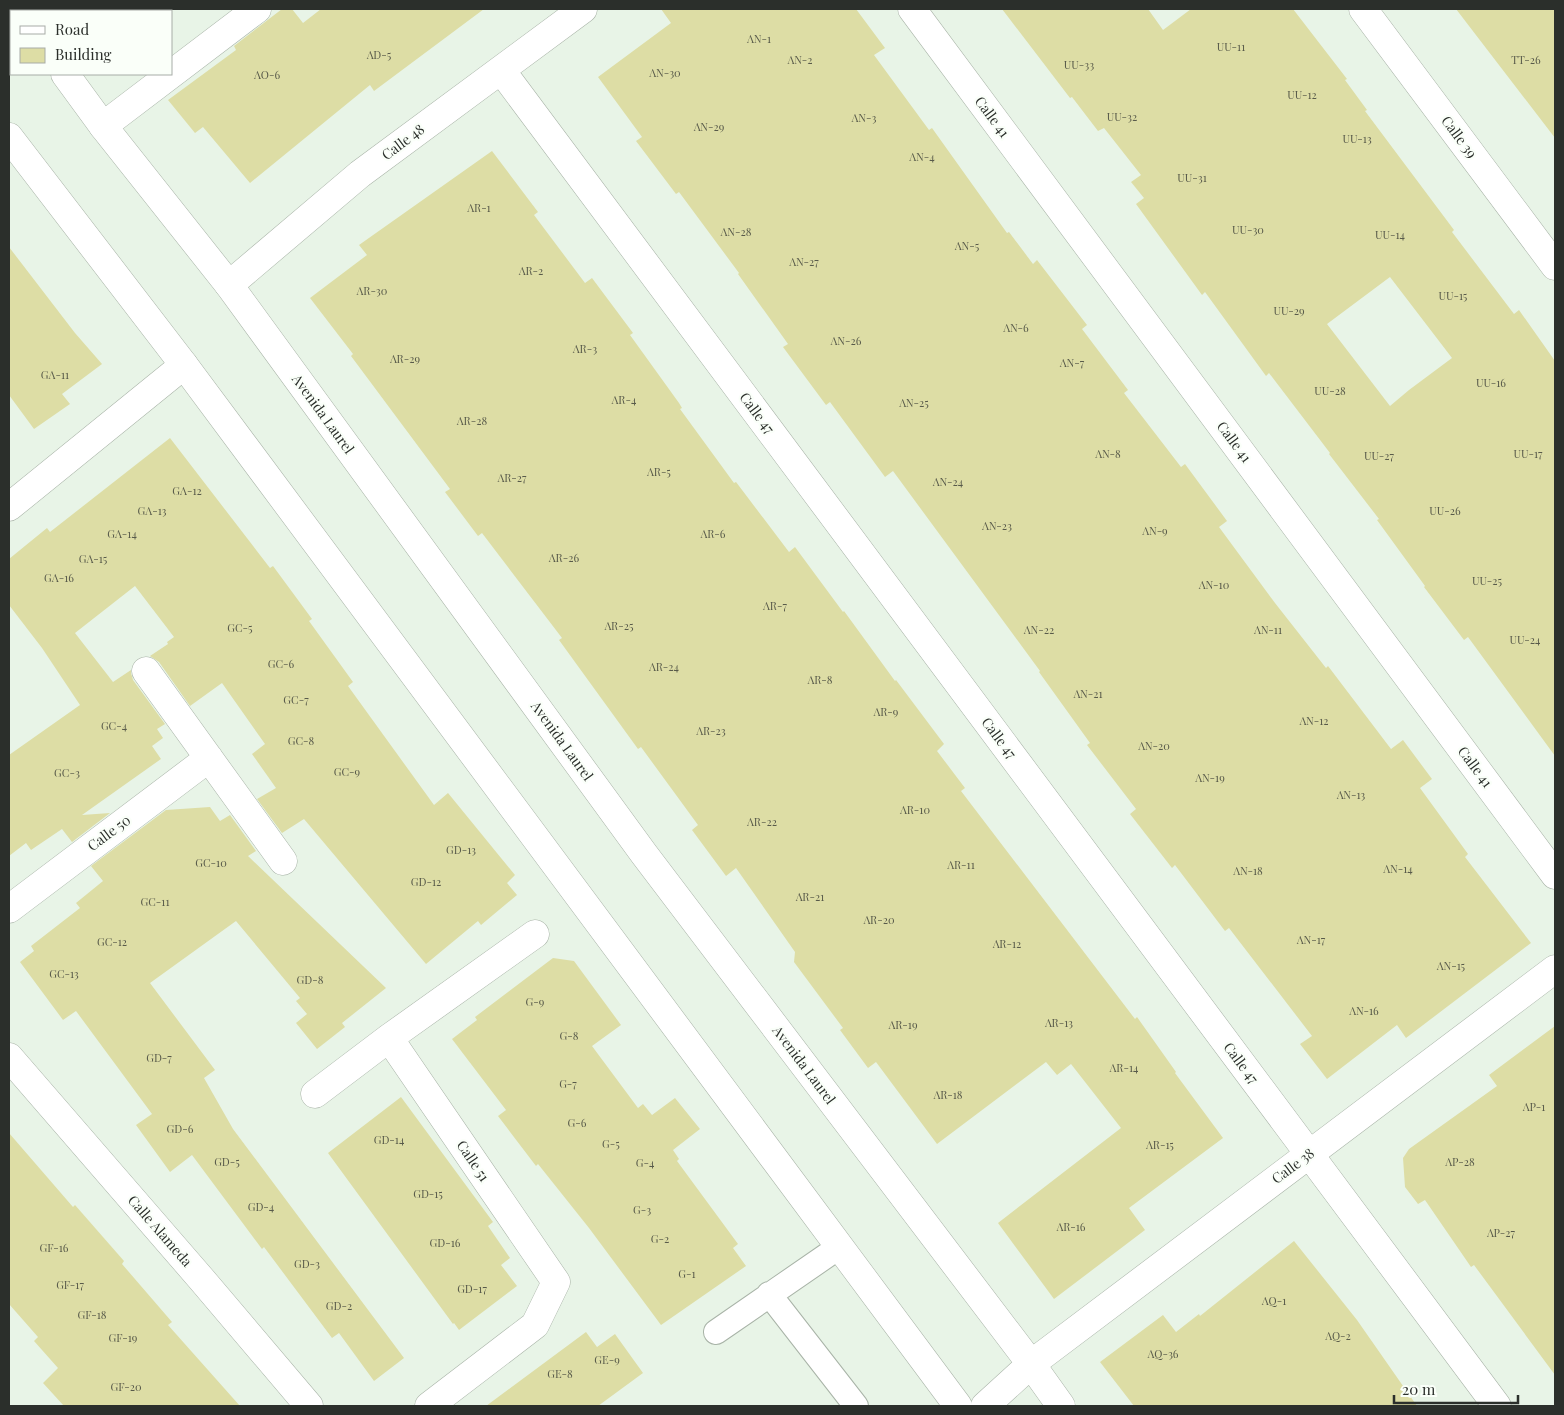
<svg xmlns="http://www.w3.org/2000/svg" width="1564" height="1415" font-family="'Playfair Display',serif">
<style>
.building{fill:#dddda5;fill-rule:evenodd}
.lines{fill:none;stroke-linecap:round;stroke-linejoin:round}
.service-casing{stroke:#a8b3a7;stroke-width:26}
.minor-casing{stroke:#a8b3a7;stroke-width:29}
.tertiary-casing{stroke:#a8b3a7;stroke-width:29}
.service{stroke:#fff;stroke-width:24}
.minor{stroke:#fff;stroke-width:28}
.tertiary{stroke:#fff;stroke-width:28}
.labels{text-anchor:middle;stroke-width:4.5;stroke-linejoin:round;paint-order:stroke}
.number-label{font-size:11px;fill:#585a4a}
.street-label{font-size:14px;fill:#2b2f2b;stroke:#fafff9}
</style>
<rect width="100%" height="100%" fill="#e8f4e7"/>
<!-- building -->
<path class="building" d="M 282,9 L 292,9 L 303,23 L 321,9 L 484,9 L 374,91 L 370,85 L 250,183 L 203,127 L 195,133 L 168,100 L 236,50 L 234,46 Z
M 661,9 L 856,9 L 885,48 L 874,55 L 929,130 L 932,128 L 1007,233 L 1009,232 L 1033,264 L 1037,260 L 1087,325 L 1082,329 L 1128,390 L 1124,393 L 1181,467 L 1185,464 L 1227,521 L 1219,527 L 1275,603 L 1326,668 L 1328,666 L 1391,749 L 1403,740 L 1432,779 L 1420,788 L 1468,854 L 1465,857 L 1531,943 L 1406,1038 L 1397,1025 L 1327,1079 L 1300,1044 L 1312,1036 L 1229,928 L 1225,931 L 1175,865 L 1172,868 L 1130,814 L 1136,809 L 1087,745 L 1090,743 L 1039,672 L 1040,671 L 893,471 L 885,477 L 830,402 L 826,405 L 783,347 L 788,344 L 738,274 L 739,273 L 679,192 L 676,194 L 636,141 L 642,137 L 598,77 L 671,23 Z
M 1002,9 L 1148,9 L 1163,30 L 1191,9 L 1293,9 L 1347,79 L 1345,80 L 1367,110 L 1365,111 L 1454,230 L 1452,232 L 1514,314 L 1519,310 L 1555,361 L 1555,756 L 1468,637 L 1464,640 L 1424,587 L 1425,586 L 1377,520 L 1379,519 L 1329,454 L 1330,453 L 1269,373 L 1266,376 L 1205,292 L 1202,295 L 1136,204 L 1144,198 L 1131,182 L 1141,175 L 1104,128 L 1098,131 L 1072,97 L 1070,98 ZM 1390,277 L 1452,358 L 1409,390 L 1390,406 L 1327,324 Z
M 1456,9 L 1555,9 L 1555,138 Z
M 492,151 L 538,212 L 534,215 L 585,283 L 592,278 L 633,333 L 630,335 L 679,403 L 682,408 L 680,409 L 734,483 L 736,482 L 789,552 L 795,547 L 843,612 L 844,611 L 895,681 L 896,680 L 944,744 L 937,751 L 965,788 L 961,791 L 1135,1019 L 1137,1017 L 1176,1072 L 1175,1073 L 1223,1138 L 1129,1208 L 1145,1230 L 1054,1299 L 998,1223 L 1121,1128 L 1071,1064 L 1057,1075 L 1046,1062 L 937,1144 L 876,1062 L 868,1068 L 840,1030 L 843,1028 L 794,962 L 795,952 L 736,868 L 726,876 L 692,830 L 698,825 L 641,747 L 638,749 L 559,640 L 562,638 L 482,533 L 478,536 L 445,492 L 450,489 L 351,356 L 353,354 L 310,298 L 367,255 L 359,245 Z
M 9,247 L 75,333 L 102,364 L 62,394 L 70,404 L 34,429 L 9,395 Z
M 170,438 L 270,568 L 273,566 L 312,619 L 309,621 L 353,682 L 348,686 L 434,805 L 448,793 L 515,875 L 507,883 L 517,895 L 481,925 L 478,921 L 426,964 L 304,819 L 282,833 L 257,799 L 276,788 L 252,754 L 265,744 L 222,683 L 190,706 L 159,662 L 150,656 L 168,644 L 167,642 L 174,637 L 135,586 L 75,633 L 113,682 L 131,670 L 131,673 L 133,680 L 165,724 L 157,729 L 163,738 L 152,746 L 161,759 L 82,815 L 110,813 L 72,842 L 62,829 L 31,850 L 26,843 L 9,856 L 9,755 L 80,705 L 42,648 L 9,605 L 9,559 L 47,528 L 50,532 Z
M 210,807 L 220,821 L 230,815 L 256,851 L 248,856 L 386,988 L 342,1023 L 345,1027 L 317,1049 L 296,1023 L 307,1014 L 296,1001 L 300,998 L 236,921 L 150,983 L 215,1070 L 204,1078 L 233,1129 L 404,1358 L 374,1381 L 339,1333 L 332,1338 L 264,1247 L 262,1249 L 192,1155 L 170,1172 L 136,1125 L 152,1114 L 76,1011 L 63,1020 L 20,962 L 34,951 L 31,946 L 80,908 L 76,903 L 103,881 L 91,866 L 166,810 Z
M 553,958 L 574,961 L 621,1025 L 592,1046 L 638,1108 L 643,1104 L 652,1115 L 675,1098 L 700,1129 L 673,1150 L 679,1159 L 677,1161 L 738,1244 L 733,1248 L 746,1266 L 661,1325 L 589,1228 L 538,1164 L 536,1166 L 498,1116 L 506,1110 L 452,1039 L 477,1020 L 475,1017 Z
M 1555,1026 L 1555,1375 L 1474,1265 L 1471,1267 L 1425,1200 L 1418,1204 L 1405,1187 L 1403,1158 L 1409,1149 L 1497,1086 L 1489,1075 Z
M 401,1097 L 493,1222 L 488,1226 L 510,1258 L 501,1265 L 517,1286 L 459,1330 L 454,1323 L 453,1324 L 328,1153 Z
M 9,1133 L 73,1207 L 75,1205 L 124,1261 L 122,1264 L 172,1322 L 168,1325 L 240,1406 L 64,1406 L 43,1383 L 58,1368 L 34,1341 L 38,1337 L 9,1304 Z
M 1294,1241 L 1357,1320 L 1417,1406 L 1134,1406 L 1100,1362 L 1163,1315 L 1176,1332 L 1199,1314 L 1200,1316 Z
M 586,1332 L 597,1347 L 615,1334 L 643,1373 L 598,1406 L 486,1406 Z"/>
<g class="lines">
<defs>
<path id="service" d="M 769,1294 L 856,1406
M 716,1332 L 839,1247"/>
<path id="minor" d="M 912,9 L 1555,875
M 1363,9 L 1555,266
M 501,70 L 1497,1406
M 103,126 L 257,9
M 229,285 L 360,174 L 583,9
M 9,507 L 184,365
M 146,671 L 283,861
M 9,909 L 209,758
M 389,1038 L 556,1282 L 535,1325 L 429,1406
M 9,1057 L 203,1281 L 309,1406
M 315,1094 L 389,1038 L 535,934
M 985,1406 L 1031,1364 L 1555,969"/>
<path id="tertiary" d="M 17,9 L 18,11
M 65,74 L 103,126 L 229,285 L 644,854 L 1031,1364 L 1061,1406
M 9,137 L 184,365 L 958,1406"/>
</defs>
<!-- service casing -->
<use href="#service" class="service-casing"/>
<!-- minor casing -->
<use href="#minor" class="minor-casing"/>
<!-- tertiary casing -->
<use href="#tertiary" class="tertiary-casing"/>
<!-- service -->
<use href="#service" class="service"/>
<!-- minor -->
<use href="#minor" class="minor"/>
<!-- tertiary -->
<use href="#tertiary" class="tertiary"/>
</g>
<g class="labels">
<!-- number labels -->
<g class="number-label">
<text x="759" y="43">AN-1</text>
<text x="1231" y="51">UU-11</text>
<text x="379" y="59">AD-5</text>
<text x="800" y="64">AN-2</text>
<text x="1526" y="64">TT-26</text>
<text x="1079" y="69">UU-33</text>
<text x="665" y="77">AN-30</text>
<text x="267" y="79">AO-6</text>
<text x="1302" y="99">UU-12</text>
<text x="1122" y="121">UU-32</text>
<text x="864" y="122">AN-3</text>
<text x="709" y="131">AN-29</text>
<text x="1357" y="143">UU-13</text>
<text x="922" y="161">AN-4</text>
<text x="1192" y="182">UU-31</text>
<text x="479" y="212">AR-1</text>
<text x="1248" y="234">UU-30</text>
<text x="736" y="236">AN-28</text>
<text x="1390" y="239">UU-14</text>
<text x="967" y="250">AN-5</text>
<text x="804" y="266">AN-27</text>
<text x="531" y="275">AR-2</text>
<text x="372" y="295">AR-30</text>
<text x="1453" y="300">UU-15</text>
<text x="1289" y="315">UU-29</text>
<text x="1016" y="332">AN-6</text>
<text x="846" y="345">AN-26</text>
<text x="585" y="353">AR-3</text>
<text x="405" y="363">AR-29</text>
<text x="1072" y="367">AN-7</text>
<text x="55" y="379">GA-11</text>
<text x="1491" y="387">UU-16</text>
<text x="1330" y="395">UU-28</text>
<text x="624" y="404">AR-4</text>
<text x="914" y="407">AN-25</text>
<text x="472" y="425">AR-28</text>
<text x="1108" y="458">AN-8</text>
<text x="1528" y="458">UU-17</text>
<text x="1379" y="460">UU-27</text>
<text x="659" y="476">AR-5</text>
<text x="512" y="482">AR-27</text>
<text x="948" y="486">AN-24</text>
<text x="187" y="495">GA-12</text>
<text x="152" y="515">GA-13</text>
<text x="1445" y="515">UU-26</text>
<text x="997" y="530">AN-23</text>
<text x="1155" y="535">AN-9</text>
<text x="122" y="538">GA-14</text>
<text x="713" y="538">AR-6</text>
<text x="564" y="562">AR-26</text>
<text x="93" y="563">GA-15</text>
<text x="59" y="582">GA-16</text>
<text x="1487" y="585">UU-25</text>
<text x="1214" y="589">AN-10</text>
<text x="775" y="610">AR-7</text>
<text x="619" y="630">AR-25</text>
<text x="240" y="632">GC-5</text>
<text x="1039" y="634">AN-22</text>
<text x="1268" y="634">AN-11</text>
<text x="1525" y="644">UU-24</text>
<text x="281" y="668">GC-6</text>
<text x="664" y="671">AR-24</text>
<text x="820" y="684">AR-8</text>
<text x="1088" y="698">AN-21</text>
<text x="296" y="704">GC-7</text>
<text x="886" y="716">AR-9</text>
<text x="1314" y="725">AN-12</text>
<text x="114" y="730">GC-4</text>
<text x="711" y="735">AR-23</text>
<text x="301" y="745">GC-8</text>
<text x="1154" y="750">AN-20</text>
<text x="347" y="776">GC-9</text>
<text x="67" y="777">GC-3</text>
<text x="1210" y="782">AN-19</text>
<text x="1351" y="799">AN-13</text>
<text x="915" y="814">AR-10</text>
<text x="762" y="826">AR-22</text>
<text x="461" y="854">GD-13</text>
<text x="211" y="867">GC-10</text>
<text x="961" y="869">AR-11</text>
<text x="1398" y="873">AN-14</text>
<text x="1248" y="875">AN-18</text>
<text x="426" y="886">GD-12</text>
<text x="810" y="901">AR-21</text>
<text x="155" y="906">GC-11</text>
<text x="879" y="924">AR-20</text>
<text x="1311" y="944">AN-17</text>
<text x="112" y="946">GC-12</text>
<text x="1007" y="948">AR-12</text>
<text x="1451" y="970">AN-15</text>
<text x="64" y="978">GC-13</text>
<text x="310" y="984">GD-8</text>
<text x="535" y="1006">G-9</text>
<text x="1364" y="1015">AN-16</text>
<text x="1059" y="1027">AR-13</text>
<text x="903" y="1029">AR-19</text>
<text x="569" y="1040">G-8</text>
<text x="159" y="1062">GD-7</text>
<text x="1124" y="1072">AR-14</text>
<text x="568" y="1088">G-7</text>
<text x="948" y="1099">AR-18</text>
<text x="1534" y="1111">AP-1</text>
<text x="577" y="1127">G-6</text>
<text x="180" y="1133">GD-6</text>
<text x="389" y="1144">GD-14</text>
<text x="611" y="1148">G-5</text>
<text x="1160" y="1149">AR-15</text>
<text x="227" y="1166">GD-5</text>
<text x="1460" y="1166">AP-28</text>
<text x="645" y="1167">G-4</text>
<text x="428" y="1198">GD-15</text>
<text x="261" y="1211">GD-4</text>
<text x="642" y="1214">G-3</text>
<text x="1071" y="1231">AR-16</text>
<text x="1501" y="1237">AP-27</text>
<text x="660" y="1243">G-2</text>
<text x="445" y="1247">GD-16</text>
<text x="54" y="1252">GF-16</text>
<text x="307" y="1268">GD-3</text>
<text x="687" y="1278">G-1</text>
<text x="70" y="1289">GF-17</text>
<text x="472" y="1293">GD-17</text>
<text x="1274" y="1305">AQ-1</text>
<text x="339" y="1310">GD-2</text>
<text x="92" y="1319">GF-18</text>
<text x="1338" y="1340">AQ-2</text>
<text x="123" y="1342">GF-19</text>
<text x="1163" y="1358">AQ-36</text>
<text x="607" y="1364">GE-9</text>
<text x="560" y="1378">GE-8</text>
<text x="126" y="1391">GF-20</text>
</g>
<!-- street labels -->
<g class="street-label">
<text transform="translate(992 117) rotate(53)" y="5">Calle 41</text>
<text transform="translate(1459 137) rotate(53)" y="5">Calle 39</text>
<text transform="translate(403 142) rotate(-37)" y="5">Calle 48</text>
<text transform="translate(757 413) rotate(53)" y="5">Calle 47</text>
<text transform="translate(323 414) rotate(54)" y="5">Avenida Laurel</text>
<text transform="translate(1234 442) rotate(53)" y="5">Calle 41</text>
<text transform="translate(999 738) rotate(53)" y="5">Calle 47</text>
<text transform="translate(562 741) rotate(54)" y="5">Avenida Laurel</text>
<text transform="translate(1475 767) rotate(53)" y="5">Calle 41</text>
<text transform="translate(109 833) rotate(-37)" y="5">Calle 50</text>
<text transform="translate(1241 1063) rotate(53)" y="5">Calle 47</text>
<text transform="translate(804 1065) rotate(53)" y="5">Avenida Laurel</text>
<text transform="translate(473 1161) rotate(56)" y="5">Calle 51</text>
<text transform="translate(1293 1166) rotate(-37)" y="5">Calle 38</text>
<text transform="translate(160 1231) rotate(49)" y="5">Calle Alameda</text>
</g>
</g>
<!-- border -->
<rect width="1564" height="1415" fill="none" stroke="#2b2f2b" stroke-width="20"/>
<!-- legend -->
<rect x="10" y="10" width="162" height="65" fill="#fafff9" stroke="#a7aca7"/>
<rect x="20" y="26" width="25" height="8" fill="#ffffff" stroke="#a7aca7"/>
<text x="55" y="35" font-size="15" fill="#2b2f2b">Road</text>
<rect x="20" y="48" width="25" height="15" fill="#dddda5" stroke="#a7aca7"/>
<text x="55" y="60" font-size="15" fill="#2b2f2b">Building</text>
<!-- scale -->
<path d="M1394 1395v8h124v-8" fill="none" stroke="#2b2f2b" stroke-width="2.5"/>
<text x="1402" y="1395" font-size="15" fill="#2b2f2b" stroke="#fafff9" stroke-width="4" paint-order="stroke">20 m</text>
</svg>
